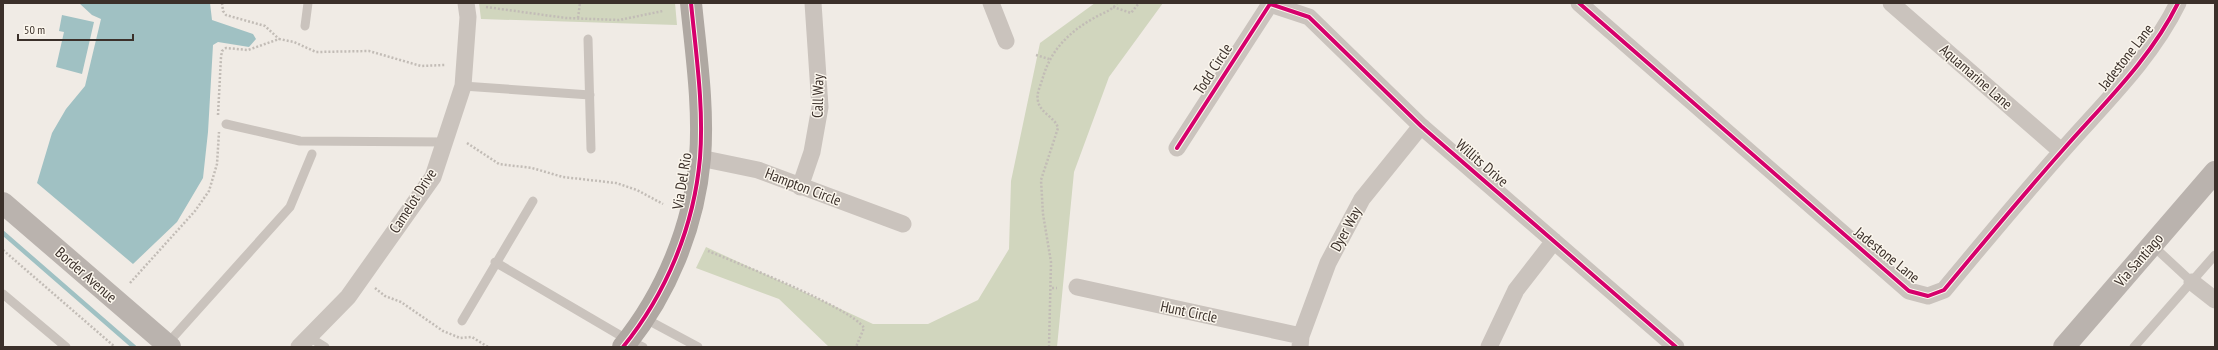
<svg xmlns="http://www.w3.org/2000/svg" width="2218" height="350" font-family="'PT Sans Narrow',sans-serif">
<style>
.green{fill:#d1d6be}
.water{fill:#a0c1c3}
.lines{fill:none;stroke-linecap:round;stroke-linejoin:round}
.stream{stroke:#a0c1c3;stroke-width:4.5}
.path{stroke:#c2bcb6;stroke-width:2.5;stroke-dasharray:2 2;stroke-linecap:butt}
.lane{stroke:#cac3bd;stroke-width:9}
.street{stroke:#cac3bd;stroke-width:17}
.secondary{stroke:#bab3ae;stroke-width:22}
.primary{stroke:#afa8a2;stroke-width:22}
.cycleway-casing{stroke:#fbf6ed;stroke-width:6}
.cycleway{stroke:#d6006c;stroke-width:4}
.labels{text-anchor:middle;stroke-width:3;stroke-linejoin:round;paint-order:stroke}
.street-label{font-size:15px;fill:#3b302a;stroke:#fbf6ed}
</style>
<rect width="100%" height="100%" fill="#f0ebe5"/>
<!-- green -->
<path class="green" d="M 479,3 L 675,3 L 677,25 L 481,19 Z
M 1095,3 L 1163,3 L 1109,77 L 1074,172 L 1057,347 L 829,347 L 779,299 L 696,268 L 706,247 L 873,324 L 928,324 L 978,300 L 1009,249 L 1011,181 L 1040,43 Z"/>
<!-- water -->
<path class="water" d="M 79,3 L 210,3 L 212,20 L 253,34 L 256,39 L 249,47 L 218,42 L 213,45 L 208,132 L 203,178 L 177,222 L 133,264 L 37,183 L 52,133 L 66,109 L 85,86 L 101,19 L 92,15 Z
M 62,15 L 94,22 L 82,74 L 56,67 L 64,32 L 59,31 Z"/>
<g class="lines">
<!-- stream -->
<path class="stream" d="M 3,233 L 134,347"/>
<!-- path -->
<path class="path" d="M 222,3 L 223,11 L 226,15 L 265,26 L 279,39
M 486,7 L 566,18 L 619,20 L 663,11
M 1113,7 L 1131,13 L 1139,3
M 578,18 L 580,3
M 1036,55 L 1049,59
M 218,115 L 221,57 L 222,51 L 226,48 L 248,50 L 279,39 L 294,42 L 316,52 L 369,51 L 421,66 L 445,65
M 467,143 L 499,164 L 532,168 L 563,177 L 616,183 L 637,190 L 663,204
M 3,250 L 115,347
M 708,251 C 735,262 852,308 864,328 L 856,347
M 130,283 L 195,211 L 209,191 L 217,164 L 219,132
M 375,288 L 385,296 L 401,302 L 443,331 L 460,338 L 472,337 L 488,347
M 1052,288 L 1057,288
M 1049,347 L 1051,262 L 1043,214 L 1041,180 L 1058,128 C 1055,117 1040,113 1038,101 C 1036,93 1041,85 1043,77 C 1051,50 1069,32 1094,18 C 1102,13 1112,11 1117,3"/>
<!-- lane -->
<path class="lane" d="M 305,26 L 308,3
M 588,39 L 591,149
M 463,86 L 590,95
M 226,124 L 300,141 L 445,142
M 2152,245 L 2192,282
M 495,262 L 628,340 L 643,347
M 3,294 L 66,347
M 644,318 L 698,347
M 462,321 L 533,201
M 309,337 L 325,347
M 167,344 L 290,207 L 312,154
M 2134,347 L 2215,255"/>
<!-- street -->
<path class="street" d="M 991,3 L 1006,41
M 1579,3 L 1909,291 L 1928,296 L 1944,290 C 1983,243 2022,196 2062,151 C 2103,104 2150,60 2178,3
M 1891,3 L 2061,151
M 1177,148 L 1270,4 L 1309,17 L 1421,126 L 1676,347
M 700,158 L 758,170 L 903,224
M 800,187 L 812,152 L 820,107 L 813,3
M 2192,282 L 2215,300
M 1077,287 L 1301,336
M 299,347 L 348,297 L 433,177 L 463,86 L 468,17 L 466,3
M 1300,347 L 1301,336 L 1328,263 L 1362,199 L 1421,126
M 1489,347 L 1516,290 L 1554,241"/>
<!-- secondary -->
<path class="secondary" d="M 3,203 L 170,347
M 2064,347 L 2215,172"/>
<!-- primary -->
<path class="primary" d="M 623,347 C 666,294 694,227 700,158 C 704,107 696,54 691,3"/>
<defs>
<path id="cycleway" d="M 1579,3 L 1909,291 L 1928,296 L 1944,290 C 1983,243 2022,196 2062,151 C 2103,104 2150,60 2178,3
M 1177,148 L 1270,4 L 1309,17 L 1421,126 L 1676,347
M 623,347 C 666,294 694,227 700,158 C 704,107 696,54 691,3"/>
</defs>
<!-- cycleway casing -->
<use href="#cycleway" class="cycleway-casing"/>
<!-- cycleway -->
<use href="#cycleway" class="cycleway"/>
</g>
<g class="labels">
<!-- street labels -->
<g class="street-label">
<text transform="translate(2126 57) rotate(-52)" y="5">Jadestone Lane</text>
<text transform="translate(1213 69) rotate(-57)" y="5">Todd Circle</text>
<text transform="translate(1976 77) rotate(41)" y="5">Aquamarine Lane</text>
<text transform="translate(818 96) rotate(-89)" y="5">Call Way</text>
<text transform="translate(1482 163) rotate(41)" y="5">Willits Drive</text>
<text transform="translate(682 181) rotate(-81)" y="5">Via Del Rio</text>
<text transform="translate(803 187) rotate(21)" y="5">Hampton Circle</text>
<text transform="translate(413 201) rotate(-57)" y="5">Camelot Drive</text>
<text transform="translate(1346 229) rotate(-62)" y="5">Dyer Way</text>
<text transform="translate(1887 255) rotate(39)" y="5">Jadestone Lane</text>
<text transform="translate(2139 260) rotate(-49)" y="5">Via Santiago</text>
<text transform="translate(86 275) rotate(41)" y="5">Border Avenue</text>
<text transform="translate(1189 312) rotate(12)" y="5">Hunt Circle</text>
</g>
</g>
<!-- border -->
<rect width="2218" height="350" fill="none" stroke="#3b302a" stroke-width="8"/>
<!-- scale -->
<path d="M18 34v6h115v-6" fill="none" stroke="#3b302a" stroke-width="2"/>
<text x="24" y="34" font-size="12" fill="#3b302a" stroke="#fbf6ed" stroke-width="3" paint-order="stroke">50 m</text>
</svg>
